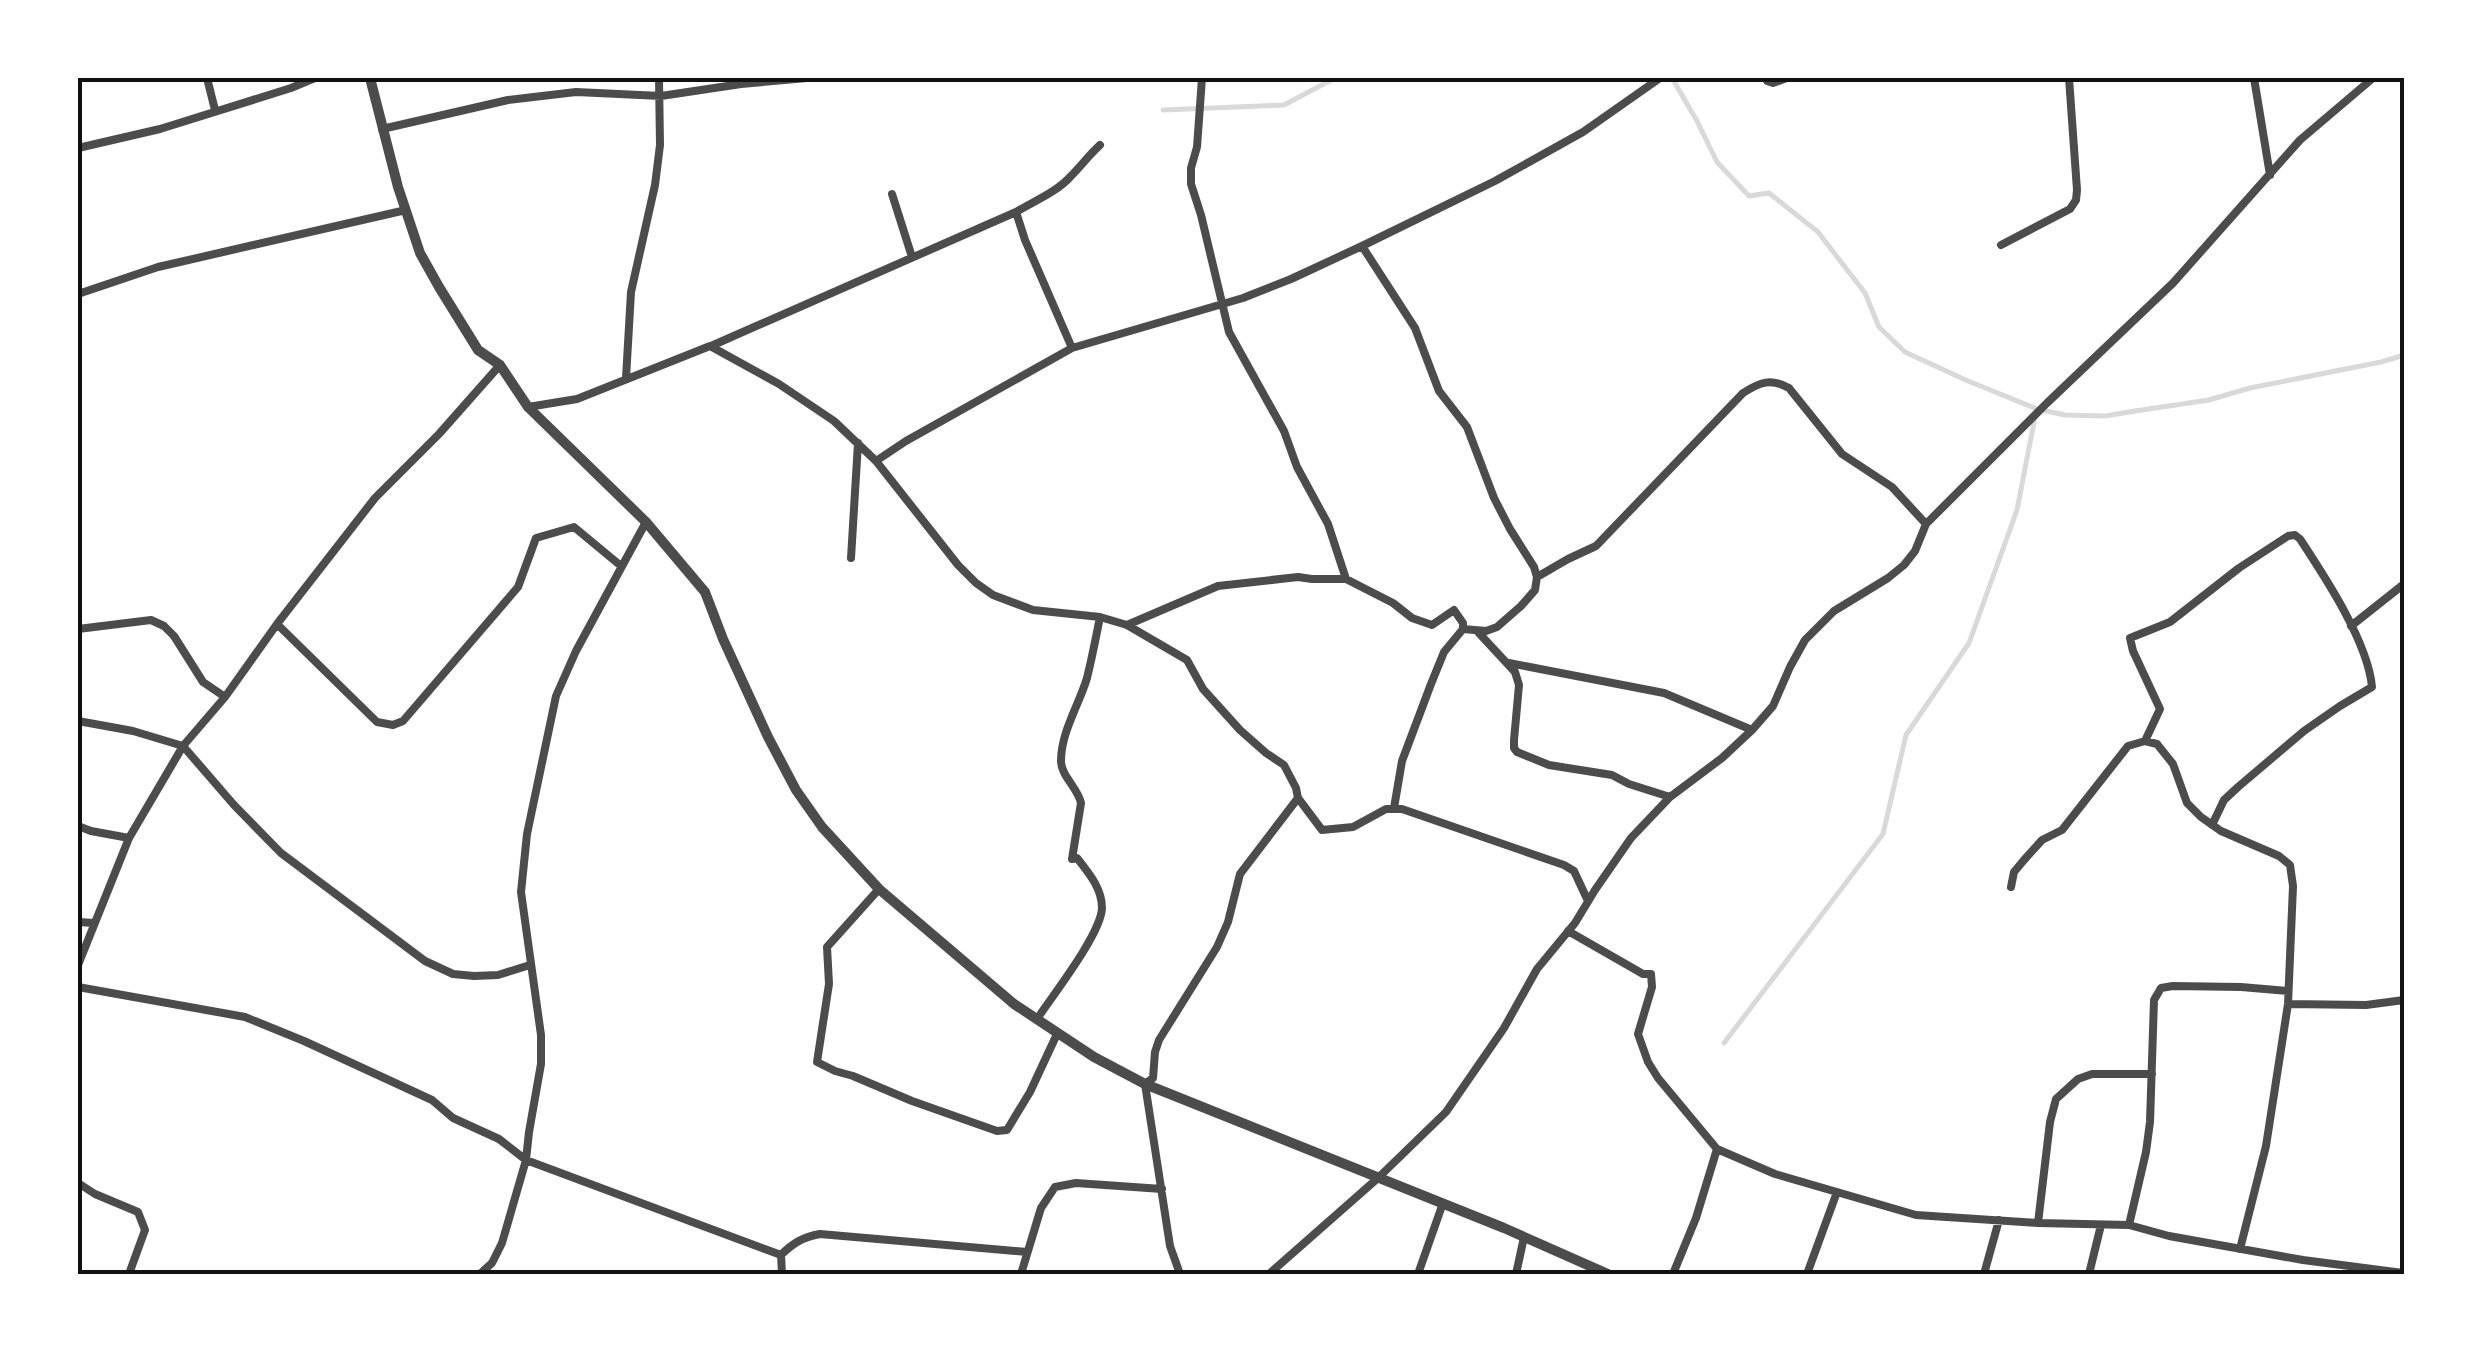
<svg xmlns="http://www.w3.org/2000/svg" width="2482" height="1352" font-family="Ubuntu,sans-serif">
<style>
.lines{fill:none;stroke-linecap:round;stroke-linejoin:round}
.stream{stroke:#d9d9d9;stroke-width:5}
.minor{stroke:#4c4c4c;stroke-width:8}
.tertiary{stroke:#4c4c4c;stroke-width:10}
.neatline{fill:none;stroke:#111;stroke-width:4}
</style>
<rect width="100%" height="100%" fill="#fff"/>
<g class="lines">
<!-- stream -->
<path class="stream" d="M 1672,78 L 1697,121 L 1717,162 L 1749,196 L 1769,193 L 1818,232 L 1865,293 L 1879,327 L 1905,352 L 1968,381 L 2037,409 L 2065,415 L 2105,416 L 2135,411 L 2209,400 L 2250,388 L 2381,362 L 2404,355
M 1163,110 L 1284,105 L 1335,78
M 1724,1043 L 1883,834 L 1906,735 L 1969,643 L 2017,510 L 2035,417"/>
<!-- minor -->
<path class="minor" d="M 207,78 L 215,110
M 1202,78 L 1197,147 L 1191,168 L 1191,184 L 1201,215 L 1229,332 L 1284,431 L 1297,467 L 1328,524 L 1346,579
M 1766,78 L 1767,81 L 1773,83 L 1787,78
M 2254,78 L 2270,175
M 382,129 L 508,100 L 576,92 L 661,96 L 741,84 L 807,78
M 78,148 L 160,129 L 291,88 L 315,78
M 892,194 L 912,257
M 1016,212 C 1034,201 1057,192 1071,176 C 1081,166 1089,155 1100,145
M 2001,245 L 2070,209 L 2076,200 L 2077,190 L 2069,78
M 1362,246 L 1415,328 L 1439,391 L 1467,427 L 1494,498 L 1510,529 L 1534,567 L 1537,577 L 1535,590 L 1521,606 L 1497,627 L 1486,631 L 1463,629
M 78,294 L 158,267 L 406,210
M 711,346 L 1016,212 L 1025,240 L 1072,348
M 626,378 L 631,292 L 655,185 L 660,145 L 659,78
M 528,407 L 577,399 L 710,346 L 779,384 L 834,421 L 876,461 L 906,441 L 1072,348 L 1243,298 L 1291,279 L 1362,246 L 1495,181 L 1583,132 L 1660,78
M 876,461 L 958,565 L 976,583 L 993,595 L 1033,610 L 1100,617 L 1127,625 L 1187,660 L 1203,689 L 1240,730 L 1266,753 L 1284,765 L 1296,788 L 1298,798 L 1322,830 L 1353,827 L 1386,809 L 1402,809 L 1564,865 L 1574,871 L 1588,901
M 646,522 L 576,651 L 556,696 L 527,834 L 521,892 L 541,1035 L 541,1064 L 529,1132 L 526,1160 L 781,1255 C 793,1243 803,1237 820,1234 L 1027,1252
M 851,558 L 858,443
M 1537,577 L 1568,559 L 1596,546 L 1743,393 C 1760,382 1771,378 1789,388 L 1842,454 L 1892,487 L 1926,524
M 277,624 L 377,722 L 393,725 L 403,721 L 518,587 L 536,538 L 574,527 L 621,566
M 1127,625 L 1218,586 L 1298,577 L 1312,579 L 1346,579 L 1393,603 L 1412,618 L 1432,625 L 1454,610 L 1463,623 L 1463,629 L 1444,652 L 1431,684 L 1402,761 L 1394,808
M 2351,626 L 2404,584
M 78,629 L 151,620 L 164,626 L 174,636 L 203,682 L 225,697
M 1477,631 L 1515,672 L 1519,685 L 1514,740 L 1514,748 L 1517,752 L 1549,765 L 1612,775 L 1629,784 L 1670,797
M 1509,663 L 1664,693 L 1752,730
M 78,721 L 133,731 L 183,746 L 234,805 L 281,853 L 425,961 L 453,974 L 474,976 L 498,975 L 530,965
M 2145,741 L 2160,709 L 2133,651 L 2130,638 L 2170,622 L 2239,568 L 2288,536 L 2295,535 L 2300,539 C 2325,577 2368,642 2372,687 L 2340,706 L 2304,731 L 2238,787 L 2224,800 L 2212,825
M 78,826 L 91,831 L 129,838
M 2011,887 L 2014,872 L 2024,860 L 2042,840 L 2062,830 L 2128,746 L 2145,741 L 2157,744 L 2173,764 L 2187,803 L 2201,817 L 2221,831 L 2279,856 L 2290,865 L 2293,886 L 2288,1004 L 2266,1146 L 2240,1249
M 879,889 L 827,947 L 829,984 L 817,1062 L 835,1071 L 853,1076 L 912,1101 L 997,1131 L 1007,1130 L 1030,1092 L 1057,1034
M 78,922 L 94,923
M 1568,931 L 1643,974 L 1651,974 L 1652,987 L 1638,1034 L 1648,1062 L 1658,1078 L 1717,1149 L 1775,1174 L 1916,1215 L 2038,1223 L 2129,1225 L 2169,1236 L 2303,1260 L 2403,1273
M 78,965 L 129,838 L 183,746 L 225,697 L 277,624 L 375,498 L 439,434 L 500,365
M 78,987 L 245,1017 L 304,1041 L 432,1100 L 453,1118 L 499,1139 L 526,1160 L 502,1243 L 492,1263 L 480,1274
M 2288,1004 L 2366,1005 L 2404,1000
M 1037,1019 C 1053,995 1101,934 1102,908 C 1102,888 1088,872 1077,858 L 1072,859 L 1081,803 C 1078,788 1061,776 1061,761 C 1061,732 1079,705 1087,678 C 1092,658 1096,637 1100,617
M 78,1183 L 95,1194 L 138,1212 L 145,1230 L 129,1274
M 2038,1223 L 2050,1122 L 2056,1099 L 2078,1079 L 2092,1074 L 2152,1074
M 2129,1225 L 2146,1152 L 2150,1122 L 2154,1000 L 2161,988 L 2173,986 L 2241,987 L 2288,991
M 781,1255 L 782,1274
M 1021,1274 L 1041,1208 L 1055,1187 L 1076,1183 L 1162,1189
M 1180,1274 L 1170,1246 L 1145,1084 L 1153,1078 L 1155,1052 L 1159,1040 L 1217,947 L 1228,922 L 1240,874 L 1298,798
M 1269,1274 L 1378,1178 L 1446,1112 L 1504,1028 L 1537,969 L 1575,923 L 1595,890 L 1631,838 L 1670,797 L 1722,758 L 1752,730 L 1773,706 L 1790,667 L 1805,640 L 1834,611 L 1888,578 L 1904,565 L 1915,551 L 1926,524 L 2047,403 L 2173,283 L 2300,140 L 2373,78
M 1418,1274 L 1443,1203
M 1516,1274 L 1524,1237
M 1673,1274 L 1696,1218 L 1717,1149
M 1807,1274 L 1837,1192
M 1984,1274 L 1999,1220
M 2089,1274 L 2101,1225"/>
<!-- tertiary -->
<path class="tertiary" d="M 370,78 L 398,187 L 420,253 L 439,287 L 478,350 L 500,365 L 528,407 L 646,522 L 705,592 L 723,639 L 768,737 L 796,790 L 822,827 L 879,889 L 1014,1004 L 1094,1057 L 1145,1084 L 1504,1228 L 1608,1274"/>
</g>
<!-- border -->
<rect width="2482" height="1352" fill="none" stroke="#ffffff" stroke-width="160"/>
<rect x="80" y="80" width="2322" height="1192" class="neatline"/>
</svg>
